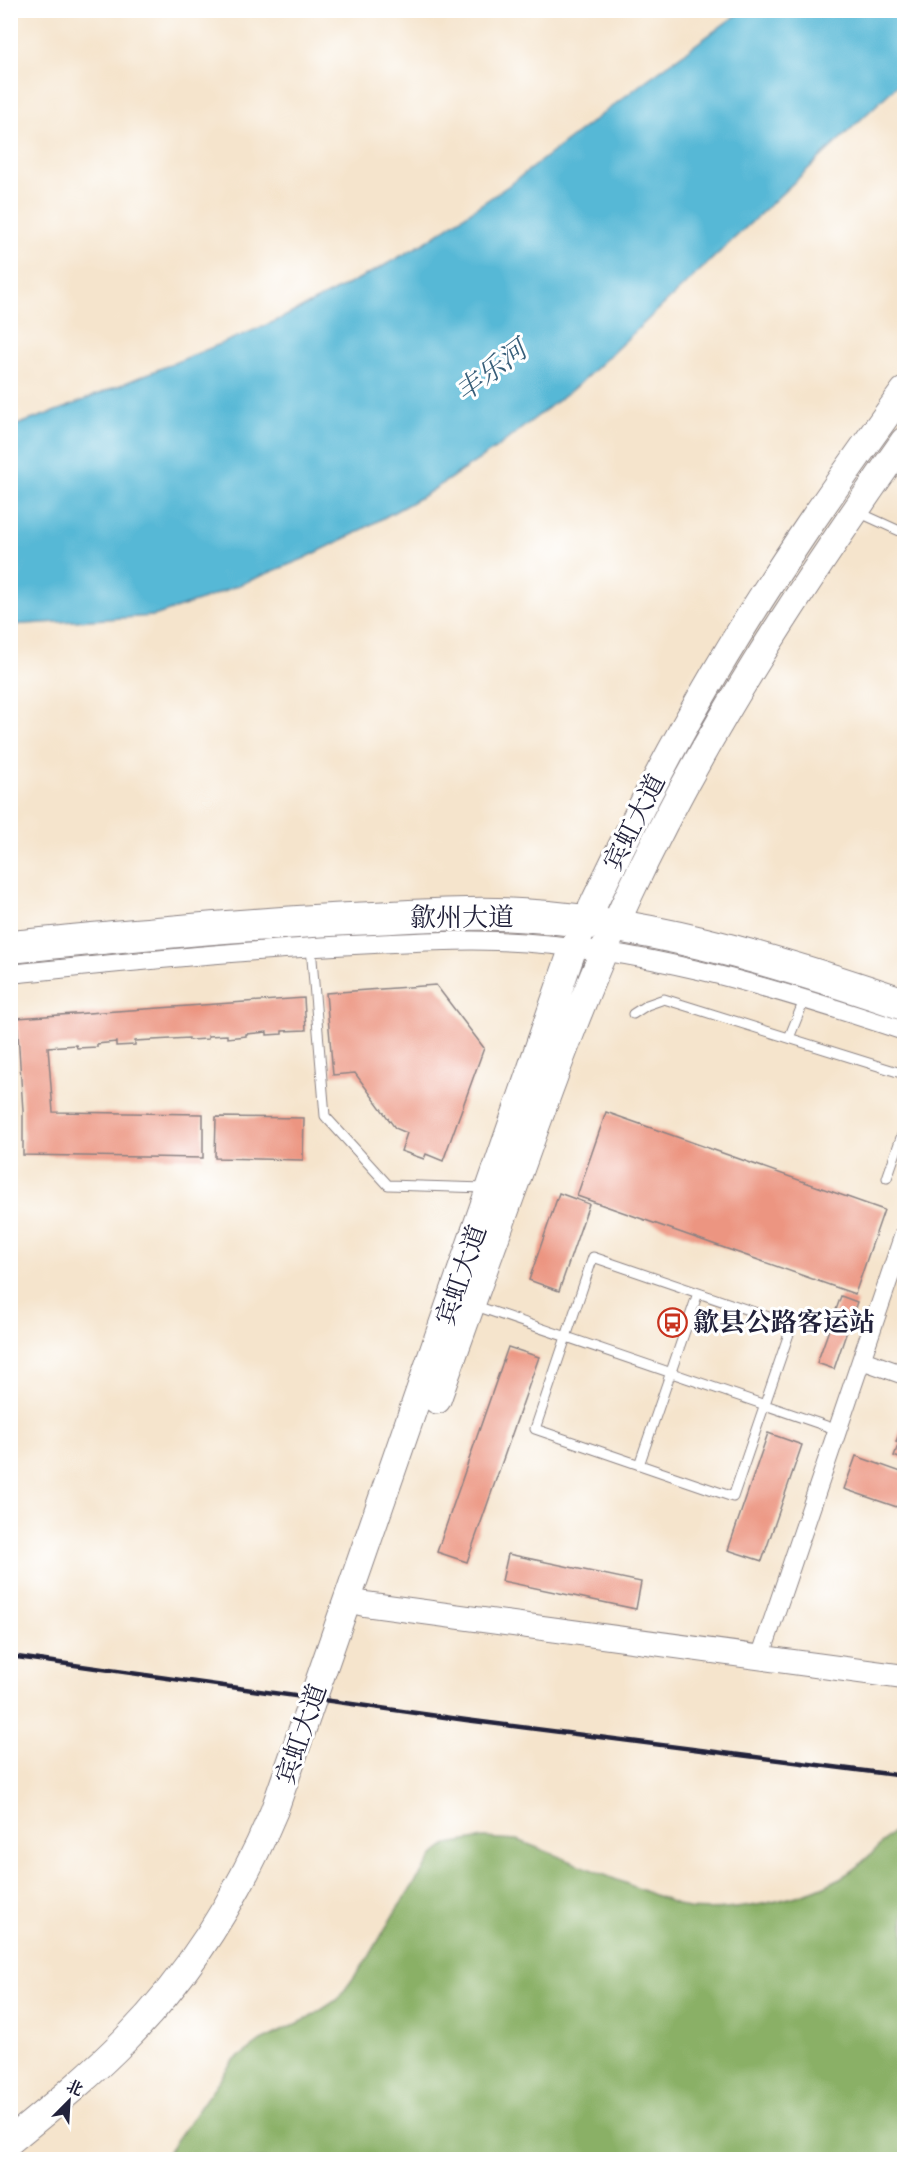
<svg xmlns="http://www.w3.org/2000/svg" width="915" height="2170" font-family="'Sorts Mill Goudy','Noto Serif SC',serif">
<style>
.forest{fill:#8ab066;stroke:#566950;stroke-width:1.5}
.water{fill:#57b8d6;stroke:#3c6d88;stroke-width:1.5}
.building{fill:#ec9581}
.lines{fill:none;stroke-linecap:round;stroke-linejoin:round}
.service-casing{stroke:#8c8384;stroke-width:11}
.minor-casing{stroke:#8c8384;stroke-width:20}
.tertiary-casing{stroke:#8c8384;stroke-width:26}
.secondary-casing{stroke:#8c8384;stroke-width:29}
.trunk-casing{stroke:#8c8384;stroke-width:34}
.service{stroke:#fff;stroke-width:9}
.minor{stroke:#fff;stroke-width:18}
.tertiary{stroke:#fff;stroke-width:24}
.secondary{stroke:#fff;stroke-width:27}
.trunk{stroke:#fff;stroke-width:32}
.rail{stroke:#22223b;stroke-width:4.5}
.labels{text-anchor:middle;stroke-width:6;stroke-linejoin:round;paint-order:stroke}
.street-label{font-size:26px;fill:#22223b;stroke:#fff}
.poi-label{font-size:26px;font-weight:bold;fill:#22223b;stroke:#fff;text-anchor:start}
.water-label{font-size:27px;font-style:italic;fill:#375e79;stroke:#fff}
</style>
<rect width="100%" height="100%" fill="#fff"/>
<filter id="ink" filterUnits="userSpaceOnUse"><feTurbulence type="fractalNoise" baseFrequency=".0167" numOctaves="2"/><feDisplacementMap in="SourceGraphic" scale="12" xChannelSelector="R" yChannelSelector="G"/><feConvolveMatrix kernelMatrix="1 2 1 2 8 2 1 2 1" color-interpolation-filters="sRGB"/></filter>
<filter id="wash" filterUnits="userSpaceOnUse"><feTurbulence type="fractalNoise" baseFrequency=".008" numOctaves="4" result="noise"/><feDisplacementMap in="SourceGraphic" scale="24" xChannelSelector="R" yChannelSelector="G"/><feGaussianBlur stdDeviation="1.35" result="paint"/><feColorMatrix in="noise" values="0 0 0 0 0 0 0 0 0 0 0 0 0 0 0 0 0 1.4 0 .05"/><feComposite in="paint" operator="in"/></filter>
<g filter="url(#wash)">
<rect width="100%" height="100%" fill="#f5e4cc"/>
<!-- forest -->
<path class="forest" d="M 904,1820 L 904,2159 L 163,2159 L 232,2062 L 261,2041 L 309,2018 L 338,1999 L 369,1957 L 395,1912 L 434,1855 L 448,1844 L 483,1838 L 518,1840 L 689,1909 C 730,1913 804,1900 840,1878 C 865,1864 884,1840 904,1820 Z"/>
<!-- water -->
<path class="water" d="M 742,11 L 904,11 L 904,79 L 578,385 L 495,449 L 425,495 L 352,535 L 303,559 L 204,599 L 154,616 L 11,625 L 11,427 L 67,407 L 276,321 L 380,268 L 424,243 L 508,186 L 644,82 Z"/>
<g id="blocks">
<!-- building -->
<path class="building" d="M 436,985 L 484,1048 L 443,1161 L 426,1154 L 424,1159 L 401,1151 L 407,1133 L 395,1128 L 355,1073 L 333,1075 L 326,993 Z
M 304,998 L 306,1030 L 282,1031 L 282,1034 L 267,1035 L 267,1032 L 246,1034 L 246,1036 L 227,1038 L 227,1035 L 208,1036 L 208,1039 L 189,1040 L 189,1038 L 135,1041 L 135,1045 L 116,1046 L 116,1042 L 97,1044 L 97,1047 L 77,1048 L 76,1045 L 48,1047 L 53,1112 L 203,1114 L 203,1158 L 23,1155 L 23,1111 L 17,1018 Z
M 606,1112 L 884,1210 L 855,1294 L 577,1196 Z
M 216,1117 L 304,1118 L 303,1160 L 215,1158 Z
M 559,1193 L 589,1204 L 559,1291 L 529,1280 Z
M 841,1296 L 857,1302 L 834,1369 L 817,1363 Z
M 508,1347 L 539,1357 L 467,1562 L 437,1552 Z
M 904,1419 L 904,1460 L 894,1456 L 899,1443 L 896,1442 Z
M 768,1433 L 802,1445 L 762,1561 L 728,1550 Z
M 856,1456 L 904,1473 L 904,1488 L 897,1507 L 844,1489 Z
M 508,1554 L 641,1582 L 636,1609 L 502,1581 Z"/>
</g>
</g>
<g filter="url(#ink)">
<use href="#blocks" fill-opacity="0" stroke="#8c8384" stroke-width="1.5"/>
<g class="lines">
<defs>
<path id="service" d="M 858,512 L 904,533
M 311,947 L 325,1116 L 388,1185 L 485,1188
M 633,1014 L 647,1005 L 664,999 L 904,1074
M 789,1038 L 805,998
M 887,1178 L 904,1129
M 593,1257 L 792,1325 L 733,1497 L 535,1429 Z
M 473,1305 L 838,1430
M 639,1465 L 698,1293"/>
<path id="minor" d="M 10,974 C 131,962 252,949 374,944 C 414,942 456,939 497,941 C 638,946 772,987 904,1031
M 862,1360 L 904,1375
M 760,1658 L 904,1234"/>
<path id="tertiary" d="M 348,1600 L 365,1604 L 904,1677"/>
<path id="secondary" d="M 437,1400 C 465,1321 494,1241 523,1162 C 555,1072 588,983 628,897 C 703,735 802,586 904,441
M 10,2141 C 50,2108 90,2076 126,2039 C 191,1973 238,1897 274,1811 L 572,951 C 615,856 662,763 715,673 C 772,576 838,482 904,391"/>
<path id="trunk" d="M 10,947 C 131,935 252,923 374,918 C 414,916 456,913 497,914 C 637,918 772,959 904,1004"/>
</defs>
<!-- service casing -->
<use href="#service" class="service-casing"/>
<!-- minor casing -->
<use href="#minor" class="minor-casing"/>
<!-- tertiary casing -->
<use href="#tertiary" class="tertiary-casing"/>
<!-- secondary casing -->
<use href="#secondary" class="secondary-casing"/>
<!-- trunk casing -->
<use href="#trunk" class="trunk-casing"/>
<!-- service -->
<use href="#service" class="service"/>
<!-- minor -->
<use href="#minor" class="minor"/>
<!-- tertiary -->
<use href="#tertiary" class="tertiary"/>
<!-- secondary -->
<use href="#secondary" class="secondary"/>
<!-- trunk -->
<use href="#trunk" class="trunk"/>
<!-- rail -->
<path class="rail" d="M 10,1656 L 466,1720 L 904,1776"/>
</g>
</g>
<!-- icons -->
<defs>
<symbol id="bus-ring" viewBox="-11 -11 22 22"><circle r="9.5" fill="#fff" stroke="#c8321e" stroke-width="1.5"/><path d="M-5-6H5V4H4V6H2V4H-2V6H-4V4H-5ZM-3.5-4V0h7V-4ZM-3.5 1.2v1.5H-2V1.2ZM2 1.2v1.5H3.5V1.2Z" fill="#c8321e"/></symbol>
</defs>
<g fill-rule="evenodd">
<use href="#bus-ring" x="656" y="1306" width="33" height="33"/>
</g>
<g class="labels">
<!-- street labels -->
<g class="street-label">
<text transform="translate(634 822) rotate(-63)" y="9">宾虹大道</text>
<text x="462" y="926">歙州大道</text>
<text transform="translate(461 1275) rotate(-71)" y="9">宾虹大道</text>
<text transform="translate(301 1734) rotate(-71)" y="9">宾虹大道</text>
</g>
<!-- poi labels -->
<g class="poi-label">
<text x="693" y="1331">歙县公路客运站</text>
</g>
<!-- water labels -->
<g class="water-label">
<text transform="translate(491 371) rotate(-37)" y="9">丰乐河</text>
</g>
</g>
<!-- margin -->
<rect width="915" height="2170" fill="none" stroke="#fff" stroke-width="36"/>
<!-- north arrow -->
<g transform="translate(69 2101) rotate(24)" stroke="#ffffff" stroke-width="4.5" paint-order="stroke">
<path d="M0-4.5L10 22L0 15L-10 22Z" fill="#22223b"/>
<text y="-9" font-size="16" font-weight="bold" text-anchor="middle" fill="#22223b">北</text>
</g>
</svg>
